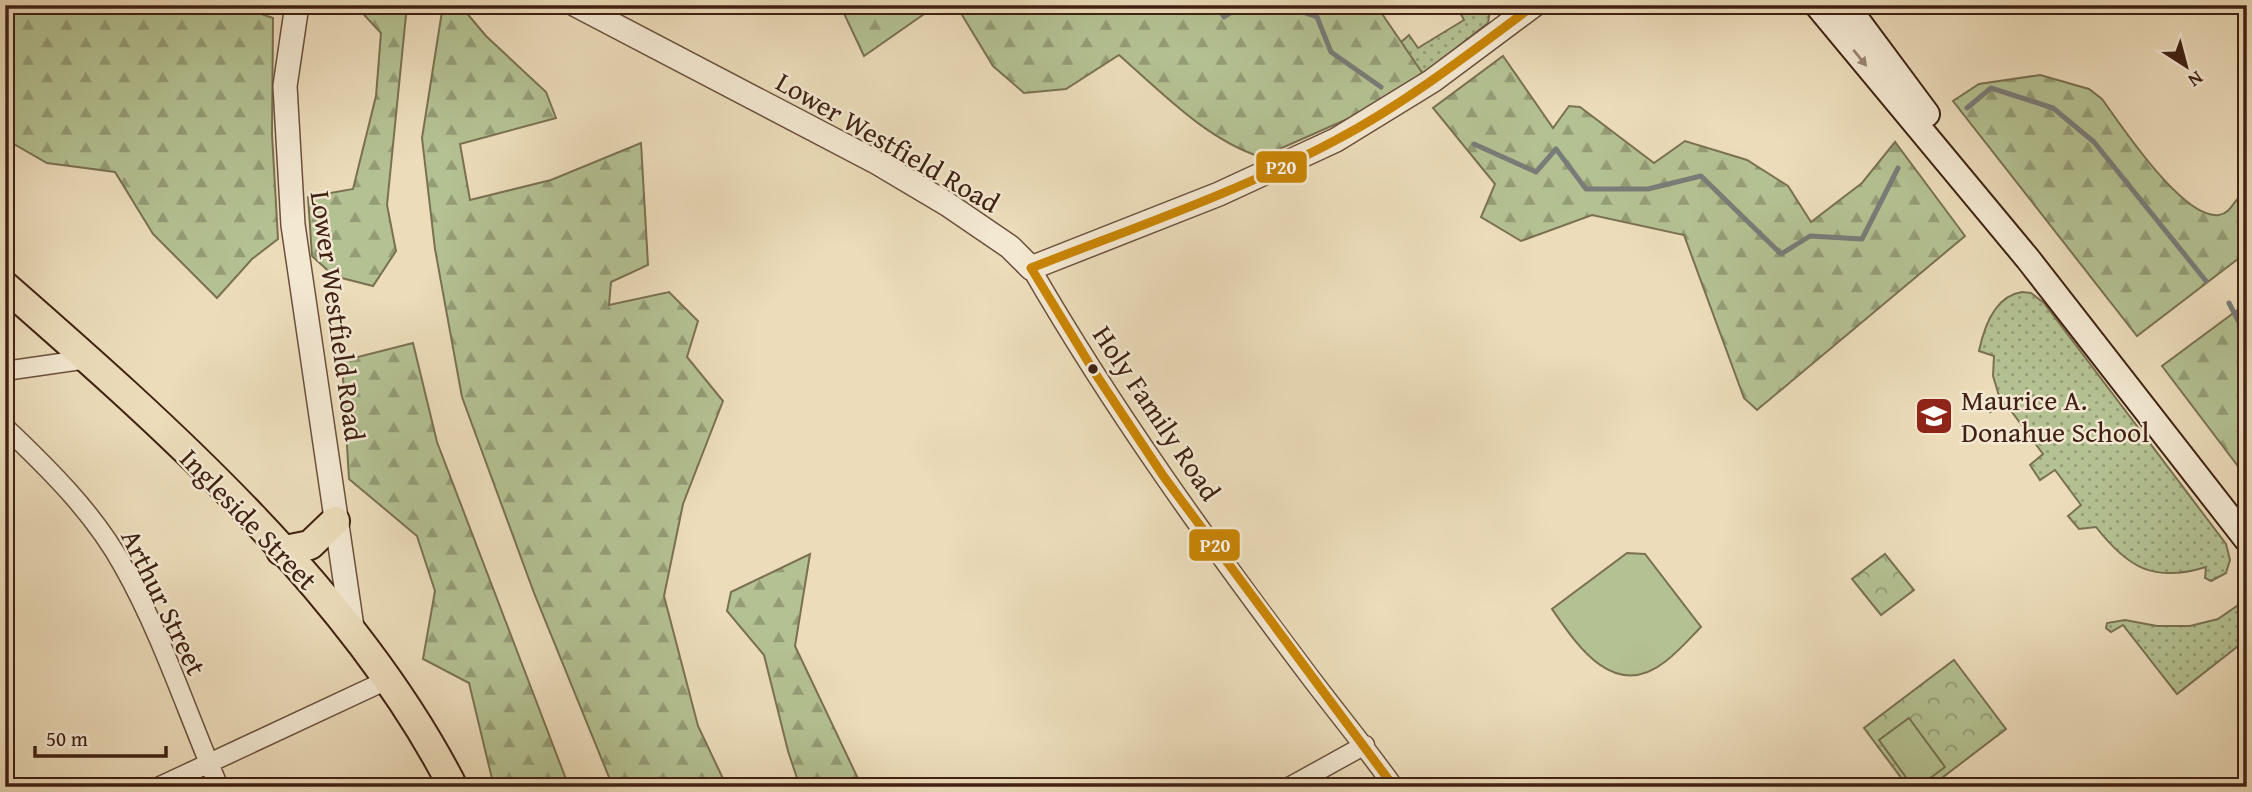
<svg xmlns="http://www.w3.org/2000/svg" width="2252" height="792" font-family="'Gentium Book Plus',serif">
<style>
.grass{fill:url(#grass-dots);stroke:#7a7152;stroke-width:2}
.forest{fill:url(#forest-firs);stroke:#7a7152;stroke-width:2}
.park{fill:url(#park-crowns);stroke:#7a7152;stroke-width:2}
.pitch{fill:#b4c192;stroke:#7a7152;stroke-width:2}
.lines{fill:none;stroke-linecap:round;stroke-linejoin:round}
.stream{stroke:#797c78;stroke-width:5}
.minor-casing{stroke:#6b503d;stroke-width:21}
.tertiary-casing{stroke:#6b503d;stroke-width:26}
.secondary-casing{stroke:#402113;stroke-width:28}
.primary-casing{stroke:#402113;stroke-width:32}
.minor{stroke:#f3e8d2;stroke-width:18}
.tertiary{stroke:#f3e8d2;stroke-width:23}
.secondary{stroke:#f3e8d2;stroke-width:24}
.primary{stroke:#ecdcba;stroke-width:28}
.bus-1-casing{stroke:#f3e8d2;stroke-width:14}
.bus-1{stroke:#c98505;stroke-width:9}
.oneway{fill:#9a8472}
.bus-dot{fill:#402113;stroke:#f3e8d2;stroke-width:2.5}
.labels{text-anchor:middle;stroke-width:5;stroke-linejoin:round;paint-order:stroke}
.street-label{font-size:28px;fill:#402113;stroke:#f3e8d2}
.poi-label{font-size:28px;fill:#402113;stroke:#f3e8d2;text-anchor:start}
.line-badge{stroke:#f3e8d2;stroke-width:2.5}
.badge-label{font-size:19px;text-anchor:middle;font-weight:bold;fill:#fff}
</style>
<defs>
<pattern id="grass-dots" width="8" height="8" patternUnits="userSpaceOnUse" patternTransform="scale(1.75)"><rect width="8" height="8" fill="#b4c192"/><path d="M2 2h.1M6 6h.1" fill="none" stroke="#949c76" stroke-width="1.8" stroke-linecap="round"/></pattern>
<pattern id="forest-firs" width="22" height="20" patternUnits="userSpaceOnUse" patternTransform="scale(1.75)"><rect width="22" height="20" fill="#b4c192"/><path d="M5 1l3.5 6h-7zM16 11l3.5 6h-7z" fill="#949c76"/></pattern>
<pattern id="park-crowns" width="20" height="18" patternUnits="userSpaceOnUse" patternTransform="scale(1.75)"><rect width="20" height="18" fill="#b4c192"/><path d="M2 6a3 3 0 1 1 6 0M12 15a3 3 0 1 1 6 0" fill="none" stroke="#949c76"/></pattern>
</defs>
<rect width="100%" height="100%" fill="#ecdcba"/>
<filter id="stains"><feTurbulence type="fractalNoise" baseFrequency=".00286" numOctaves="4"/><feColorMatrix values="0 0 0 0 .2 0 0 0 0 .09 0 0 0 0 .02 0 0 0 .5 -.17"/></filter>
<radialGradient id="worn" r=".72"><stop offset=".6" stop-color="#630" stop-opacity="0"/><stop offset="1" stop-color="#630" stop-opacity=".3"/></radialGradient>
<!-- grass -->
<path class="grass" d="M 1459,5 L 1491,5 L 1488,23 L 1423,74 L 1400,43 L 1409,35 L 1418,48 L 1464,20 L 1458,9 Z
M 2022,292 L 2031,293 L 2044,303 L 2226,544 L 2230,560 L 2226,573 L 2211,581 L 2205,578 L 2206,567 C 2154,583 2128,568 2096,527 L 2079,529 L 2068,516 L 2081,505 L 2055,470 L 2040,480 L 2030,465 L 2043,454 L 2006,404 L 1990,412 L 1985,399 L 2000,399 L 1993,376 L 1994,356 L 1979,351 C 1984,327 1995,296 2022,292 Z
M 2247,599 L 2247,639 L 2177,694 L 2123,625 L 2111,632 L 2106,628 L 2107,623 L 2125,620 L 2157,626 L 2190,626 L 2218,619 Z"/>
<!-- forest -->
<path class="forest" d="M 5,5 L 235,5 L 273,18 L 272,134 L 278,239 L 252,259 L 217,298 L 153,234 L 115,172 L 47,163 L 12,143 L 5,143 Z
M 355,5 L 407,5 L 387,205 L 396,251 L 373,286 L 334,276 L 312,256 L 308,197 L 353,189 L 376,96 L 381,33 Z
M 443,5 L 460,5 L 486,36 L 546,92 L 556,118 L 460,144 L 470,200 L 551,180 L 641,143 L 648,265 L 611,282 L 609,305 L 669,292 L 698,321 L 687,357 L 723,401 L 683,504 L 664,596 L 698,726 L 727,787 L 613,787 L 534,593 L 462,397 L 435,249 L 422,138 Z
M 840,5 L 937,5 L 864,56 Z
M 956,5 L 1376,5 L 1423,74 L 1377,106 L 1261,157 C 1207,140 1161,92 1119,55 L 1066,89 L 1024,93 L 993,66 Z
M 1503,56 L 1553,128 L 1569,106 L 1580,107 L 1654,163 L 1685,141 L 1747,160 L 1788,186 L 1811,222 L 1862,183 L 1895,142 L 1965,236 L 1757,410 L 1744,398 L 1684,235 L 1592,215 L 1521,241 L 1481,217 L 1495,184 L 1433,108 Z
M 2040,75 L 2089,89 L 2102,99 C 2121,125 2183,220 2219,215 C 2233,213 2234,196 2247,192 L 2247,252 L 2137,336 L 1953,101 L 1979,84 Z
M 2247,303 L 2247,478 L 2162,366 Z
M 413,343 L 437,442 L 569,787 L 494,787 L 469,683 L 423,659 L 435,591 L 417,536 L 349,479 L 342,361 Z
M 810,554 L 795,646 L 862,787 L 800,787 L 788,751 L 764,655 L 727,611 L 731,592 Z"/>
<!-- park -->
<path class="park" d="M 1885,554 L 1914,590 L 1881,615 L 1852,579 Z
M 1954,660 L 2006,729 L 1930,787 L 1908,787 L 1864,728 Z"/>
<!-- pitch -->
<path class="pitch" d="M 1627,553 L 1645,554 L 1701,627 C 1690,638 1679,651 1666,661 C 1615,702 1578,647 1552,609 Z
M 1909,718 L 1945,767 L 1918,787 L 1913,787 L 1879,740 Z"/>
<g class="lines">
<!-- stream -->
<path class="stream" d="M 1217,5 L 1224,17 L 1243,5
M 1283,5 L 1317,17 L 1331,52 L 1381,87
M 1967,108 L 1991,88 L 2053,108 L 2094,142 L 2206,281
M 1474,144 L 1536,172 L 1556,149 L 1586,189 L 1648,189 L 1701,176 L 1781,254 L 1810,236 L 1862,239 L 1898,168
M 2229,303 L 2241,326 L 2247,328"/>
<defs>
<path id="minor" d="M 1031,268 C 1113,410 1211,546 1310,677 C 1338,714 1367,749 1394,787
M 5,371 L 88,359
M 5,427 C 48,468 94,513 123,566 C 162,635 187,713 219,787
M 158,787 L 387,680
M 1289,787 L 1365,745"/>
<path id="tertiary" d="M 297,5 L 285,86 L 293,225 L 353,634
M 576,5 L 878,163 L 947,204 L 1010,247 L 1031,268 L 1219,194 L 1336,140 L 1432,81 L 1534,5"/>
<path id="secondary" d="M 1817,5 L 2028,259 L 2247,540
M 1846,5 L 1927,114"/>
<path id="primary" d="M 5,286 C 167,428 354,593 453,787
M 281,551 L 310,545 L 335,521"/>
</defs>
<!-- minor casing -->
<use href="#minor" class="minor-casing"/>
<!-- tertiary casing -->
<use href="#tertiary" class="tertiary-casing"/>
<!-- secondary casing -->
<use href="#secondary" class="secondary-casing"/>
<!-- primary casing -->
<use href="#primary" class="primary-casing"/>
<!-- minor -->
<use href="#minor" class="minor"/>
<!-- tertiary -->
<use href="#tertiary" class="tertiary"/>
<!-- secondary -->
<use href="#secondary" class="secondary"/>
<!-- primary -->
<use href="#primary" class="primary"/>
<defs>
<path id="bus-1" d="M 1394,787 L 1164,477 L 1095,373 L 1031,268 C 1133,228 1239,192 1336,140 C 1406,103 1470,53 1534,5"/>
</defs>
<!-- bus-1 casing -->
<use href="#bus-1" class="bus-1-casing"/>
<!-- bus-1 -->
<use href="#bus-1" class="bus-1"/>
</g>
<!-- one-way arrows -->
<defs><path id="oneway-solid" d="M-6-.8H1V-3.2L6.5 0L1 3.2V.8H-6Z" transform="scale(1.75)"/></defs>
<use class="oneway" href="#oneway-solid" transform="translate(1860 58) rotate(51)"/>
<!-- icons -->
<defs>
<symbol id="school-square" viewBox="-11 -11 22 22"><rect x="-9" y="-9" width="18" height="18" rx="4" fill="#8f2418" stroke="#f3e8d2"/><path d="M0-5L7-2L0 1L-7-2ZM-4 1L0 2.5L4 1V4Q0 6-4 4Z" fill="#fff"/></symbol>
</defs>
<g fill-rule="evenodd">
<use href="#school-square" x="1912" y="394" width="44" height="44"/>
</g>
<!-- markers -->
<circle class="bus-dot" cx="1093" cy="369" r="6"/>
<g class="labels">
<!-- street labels -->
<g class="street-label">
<text transform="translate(888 142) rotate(30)" y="10">Lower Westfield Road</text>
<text transform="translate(338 316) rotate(82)" y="10">Lower Westfield Road</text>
<text transform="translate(1157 413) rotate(56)" y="10">Holy Family Road</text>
<text transform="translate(249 519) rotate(46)" y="10">Ingleside Street</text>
<text transform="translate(164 602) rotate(64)" y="10">Arthur Street</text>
</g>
<!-- poi labels -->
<g class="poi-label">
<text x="1961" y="410">Maurice A.<tspan x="1961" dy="32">Donahue School</tspan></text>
</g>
</g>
<g class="line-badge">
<rect x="1255" y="150" width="53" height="34" rx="7" fill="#c98505"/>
<rect x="1188" y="528" width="53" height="34" rx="7" fill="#c98505"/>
</g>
<g class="badge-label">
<text x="1281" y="174">P20</text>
<text x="1215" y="552">P20</text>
</g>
<!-- margin -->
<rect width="2252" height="792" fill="none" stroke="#ecdcba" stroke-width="28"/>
<rect x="7" y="7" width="2238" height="778" fill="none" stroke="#402113" stroke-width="3.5"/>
<rect x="14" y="14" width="2224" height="764" fill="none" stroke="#402113" stroke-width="2"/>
<!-- north arrow -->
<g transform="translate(2186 66) rotate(144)" stroke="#f3e8d2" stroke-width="5" paint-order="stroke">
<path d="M0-5L12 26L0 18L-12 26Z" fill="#402113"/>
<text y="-10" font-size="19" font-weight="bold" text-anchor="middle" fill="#402113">N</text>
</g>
<!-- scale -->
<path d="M35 746v10h131v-10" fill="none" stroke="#402113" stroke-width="3.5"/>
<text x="46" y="746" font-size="21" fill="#402113" stroke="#f3e8d2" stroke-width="5" paint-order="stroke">50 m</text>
<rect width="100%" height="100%" filter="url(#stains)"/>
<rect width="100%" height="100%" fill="url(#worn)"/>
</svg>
